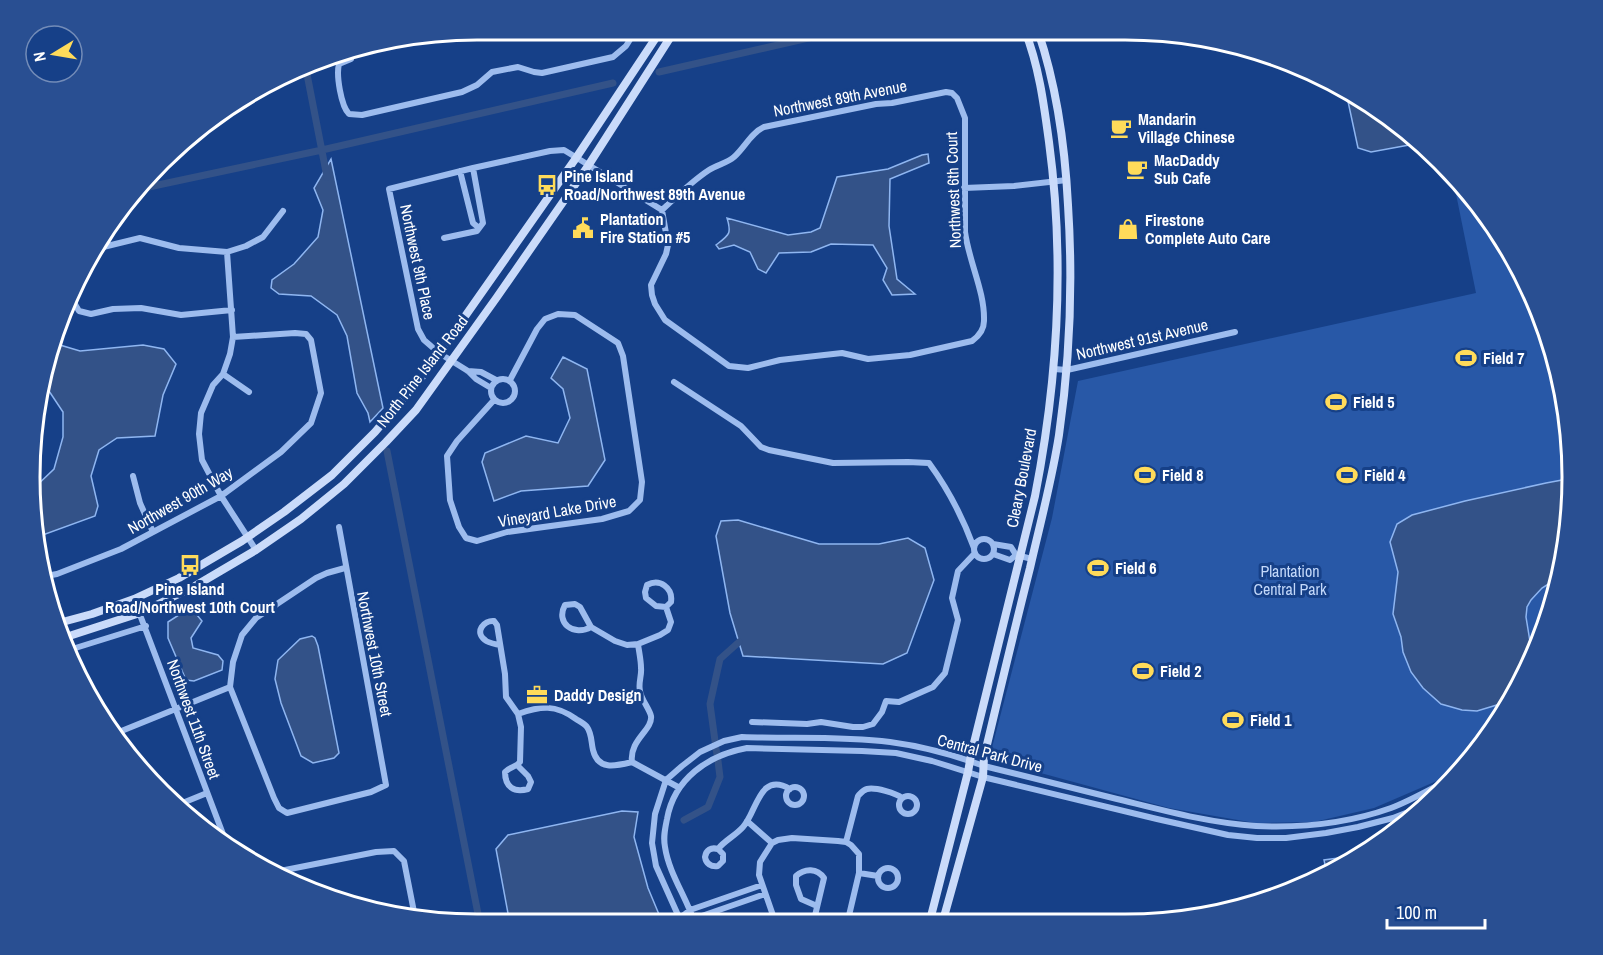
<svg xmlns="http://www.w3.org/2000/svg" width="1603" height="955" font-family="'Archivo Narrow',sans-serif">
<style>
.green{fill:#2858a7}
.water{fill:#335288;stroke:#8fb6f1;stroke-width:1.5}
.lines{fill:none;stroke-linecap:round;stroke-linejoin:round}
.canal{stroke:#335288;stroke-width:7}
.street{stroke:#9dbcee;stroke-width:6}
.secondary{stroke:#cadbfa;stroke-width:8}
.labels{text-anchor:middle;stroke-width:6;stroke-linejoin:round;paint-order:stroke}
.street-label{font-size:16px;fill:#fff;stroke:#164088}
.poi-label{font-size:16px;font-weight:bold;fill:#fff;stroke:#164088;text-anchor:start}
.park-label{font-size:16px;fill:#c3d8fa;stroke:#164088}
.rim{fill:none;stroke:#fff;stroke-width:3}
</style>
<rect width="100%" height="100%" fill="#164088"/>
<!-- green -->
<path class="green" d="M 1452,174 L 1498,229 L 1539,307 L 1564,391 L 1573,478 L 1564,565 L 1539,649 L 1497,726 L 1468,760 L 1446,777 L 1374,808 L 1314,822 L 1255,823 L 1169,808 L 989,759 L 1052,518 L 1078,381 L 1476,293 Z"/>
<!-- water -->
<path class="water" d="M 1346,92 L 1374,106 L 1420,143 L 1371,152 L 1358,148 Z
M 928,154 L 929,163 L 890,179 L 889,226 L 897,279 L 915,294 L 892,295 L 883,280 L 887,268 L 873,245 L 831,244 L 811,252 L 779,253 L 766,273 L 758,269 L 750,252 L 734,245 L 719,249 L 716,245 C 729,235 732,234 727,218 L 788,235 L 811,232 L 820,228 L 837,177 L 888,169 L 922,155 Z
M 331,159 L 383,408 L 370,422 L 368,413 L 357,393 L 347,336 L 337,315 L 311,296 L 279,294 L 271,288 L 272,280 L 294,264 L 318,237 L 323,210 L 314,188 Z
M 53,337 L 60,345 L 80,351 L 143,345 L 164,349 L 176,364 L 163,395 L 155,436 L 117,438 L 99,450 L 91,476 L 98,506 L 95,516 L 40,536 L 32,490 L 54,469 L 63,437 L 63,412 L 45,385 Z
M 563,357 L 587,369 L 605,460 L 588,486 L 521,491 L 494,501 L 482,462 L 485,453 L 526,436 L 558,443 L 570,418 L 563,389 L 551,378 Z
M 1573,478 L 1564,565 L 1561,576 L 1542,588 L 1531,600 L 1527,607 L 1526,617 L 1533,660 L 1514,696 L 1500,704 L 1477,711 L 1462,710 L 1441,704 L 1423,688 L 1411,672 L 1403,652 L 1401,637 L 1393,614 L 1398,572 L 1390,542 L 1397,524 L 1412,515 L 1465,501 L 1546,483 Z
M 738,520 L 819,544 L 879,544 L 908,538 L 925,548 L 934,580 L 907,653 L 883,664 L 743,656 L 730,613 L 716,536 L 721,521 Z
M 188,609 L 192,609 L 202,621 L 191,638 L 193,648 L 218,655 L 223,661 L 222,670 L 194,681 L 186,680 L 168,638 L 168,622 Z
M 312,636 L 315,638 L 318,646 L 339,753 L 334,758 L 313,763 L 301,756 L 281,703 L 275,679 L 278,660 L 300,639 Z
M 622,811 L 638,812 L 634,837 L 648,888 L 663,924 L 510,924 L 496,849 L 508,835 Z
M 1338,858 L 1340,869 L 1327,874 L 1324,860 Z"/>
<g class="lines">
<!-- canal -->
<path class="canal" d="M 306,69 L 327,177
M 659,72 L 839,31
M 144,188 L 322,150 L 613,83
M 387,451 L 480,924
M 715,741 L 710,704 L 720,659 L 739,642
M 716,749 L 717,754
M 684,820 L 708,807 L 720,777 L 718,761"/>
<!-- street -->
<path class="street" d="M 349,51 L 351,59 L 339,64 C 336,75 341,106 349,114 L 362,115 L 462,92 L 477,85 L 492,72 L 518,67 L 534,72 L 542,73 L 613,57 L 626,46 L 636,30
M 460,171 L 473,223 L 479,228
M 964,188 L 1014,186 L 1067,180
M 444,238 L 477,231 L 483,223 L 473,168
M 95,249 L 140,238 L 179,248 L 227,252 L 246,246 L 263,237 L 283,211
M 227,252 L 233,337 L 230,354 L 223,374 L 213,385 L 201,413 L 199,434 L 202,460 L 221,496 L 256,550
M 72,297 L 73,301 L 79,311 L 91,314 L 113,309 L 141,308 L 181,315 L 232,310
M 1054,369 L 1067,370 L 1235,332
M 468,371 L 481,372 L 496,380
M 223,374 L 249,392
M491 391a12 12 0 1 1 24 0a12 12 0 1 1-24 0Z
M 674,382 L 741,426 L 761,447 L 769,450 L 833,463 L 908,462 L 929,463 C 948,489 963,518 974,548
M 491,388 L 476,379 L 468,371 L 439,353 L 424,340 L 418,329 L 389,189 L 473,168 L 550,151 L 564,150 L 662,210 C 677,196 692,181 709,170 C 717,165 727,163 734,157 C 745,147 751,133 764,127 L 876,104 L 892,103 L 946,92 L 952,93 L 957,98 L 965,118 L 965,232 C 969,262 985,292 984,321 C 984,330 979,336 972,341 L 910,355 L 868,359 L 842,353 L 780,360 L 748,368 L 729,366 L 665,320 L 655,304 L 652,295 L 651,285 L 666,254 L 668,245 L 662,210
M 494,400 L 457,441 L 447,456 L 450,500 L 459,527 L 466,538 L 477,541 L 507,532 L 602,519 L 629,511 L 640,500 L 642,482 L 623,356 L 618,343 L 575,315 L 558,314 L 545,319 L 537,329 L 510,380
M 133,476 L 140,503 L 153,532
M 339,527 L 386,785 L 371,792 L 287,813 L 279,808 L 274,798 L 230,687 L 233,662 L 242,635 L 256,618 L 316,578 L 327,573 L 345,568
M974 549a10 10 0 1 1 20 0a10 10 0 1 1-20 0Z
M 993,544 L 1011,547 L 1016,555
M 993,554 L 1010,560 L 1016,555 L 1032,559
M 46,576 L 57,574 L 121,549 L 221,496 L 281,452 L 311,423 L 321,393 L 311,340 L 306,334 L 295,333 L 233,337
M 134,599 L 229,850
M 591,627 C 574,637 555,623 565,605 L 575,604 L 580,607 L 591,627 L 615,641 L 627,645 L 638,644 L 660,635 L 668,630 L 671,622 L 666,607 L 671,602 C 673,588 660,578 647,585 L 645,592 L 646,598 L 656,606 L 666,607
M 499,645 C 495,644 488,643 485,640 C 474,632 484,620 494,621 L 497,625 L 505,674 L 506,697 L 518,714 L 521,727 L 520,762 C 516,767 510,767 505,772 C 505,787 514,793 528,789 L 531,782 L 528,776 L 518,766
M 69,650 L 146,626
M 518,714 C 541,706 555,704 576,719 C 579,721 585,724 587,727 C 592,734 591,742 593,750 C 598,771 616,766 632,762
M 752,722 L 807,724 L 821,722 L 853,727 L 863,727 L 873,724 L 882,712 L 886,701 L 899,702 L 933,687 L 945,673 L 958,620 L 952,598 L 958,571 L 975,553
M 114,734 L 230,687
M 632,762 C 629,740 653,730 651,716 C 650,710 641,699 640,691 C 638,683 642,675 641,668 C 641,660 639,652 638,644
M 632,762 L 678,787
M786 796a9 9 0 1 1 18 0a9 9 0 1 1-18 0Z
M899 805a9 9 0 1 1 18 0a9 9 0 1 1-18 0Z
M 180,804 L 207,793
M 747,821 L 772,843
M 846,842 L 858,796 C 861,793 863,790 867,789 C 875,787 896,793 902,798
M 718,849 L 723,854 L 723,861 L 718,866 C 711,867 706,864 705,857 C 706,850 711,847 718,849 C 725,840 735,836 743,827 C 757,812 759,771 790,789
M878 878a10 10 0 1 1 20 0a10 10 0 1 1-20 0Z
M 275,872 L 376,852 L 394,851 L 404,861 L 415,917
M 859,873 L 878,876
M 680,918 L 690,910 L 762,885
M 690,919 L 693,919 L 765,894
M 682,924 L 656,866 L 652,843 L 655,814 L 666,780 L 682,766 L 700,752 L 724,741 L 742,737 C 791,739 841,736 890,742 C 921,746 954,755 984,766 C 1028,777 1072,788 1117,799 C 1162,810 1209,823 1256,826 C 1300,828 1349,823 1391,808 C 1412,800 1432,788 1452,778
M 695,924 C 687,898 669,874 665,847 C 663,837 665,829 667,819 C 674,779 708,755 747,748 L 862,751 L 896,753 L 932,761 L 983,777 L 1157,819 L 1228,835 L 1257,838 L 1286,838 L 1326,833 L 1358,827 L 1393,818 L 1416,809 L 1433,800
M 776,924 L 759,875 L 760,862 L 772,843 L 778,840 L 792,838 L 838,841 L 846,842 L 851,845 L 859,854 L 859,873 L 847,924
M 813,924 L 824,878 C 817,868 805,868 796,876 L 796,885 L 801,899 L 817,906"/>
<!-- secondary -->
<path class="secondary" d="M 55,624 L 92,614 L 134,599 L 179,578 L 242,541 L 284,512 L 332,475 L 375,432 L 426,372 L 576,158 L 661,30
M 63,638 L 140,613 L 195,586 L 256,550 L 301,519 L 344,484 L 386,442 L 416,410 L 497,297 L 588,166 L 675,30
M 929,924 L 968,772 L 971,755 L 1035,496 C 1058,379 1065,261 1049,142 C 1044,105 1039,66 1025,31
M 942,924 L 983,777 L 984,757 C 999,694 1014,631 1030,568 C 1040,524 1052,480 1059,435 C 1070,359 1073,282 1068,205 C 1065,146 1057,87 1038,31"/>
</g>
<!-- icons -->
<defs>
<symbol id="cafe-bare" viewBox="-9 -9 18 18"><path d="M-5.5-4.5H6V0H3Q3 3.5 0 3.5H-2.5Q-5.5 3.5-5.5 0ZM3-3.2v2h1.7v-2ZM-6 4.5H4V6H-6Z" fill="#ffdb5a" stroke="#164088" stroke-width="2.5" paint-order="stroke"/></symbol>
<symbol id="bus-bare" viewBox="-9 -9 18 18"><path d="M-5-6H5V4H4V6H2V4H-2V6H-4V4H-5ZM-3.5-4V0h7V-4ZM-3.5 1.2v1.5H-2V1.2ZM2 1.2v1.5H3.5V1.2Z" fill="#ffdb5a" stroke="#164088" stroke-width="2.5" paint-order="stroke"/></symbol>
<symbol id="civic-bare" viewBox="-9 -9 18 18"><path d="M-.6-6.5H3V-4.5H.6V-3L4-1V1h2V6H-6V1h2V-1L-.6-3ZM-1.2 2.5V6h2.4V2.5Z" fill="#ffdb5a" stroke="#164088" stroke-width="2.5" paint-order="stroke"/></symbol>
<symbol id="shop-bare" viewBox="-9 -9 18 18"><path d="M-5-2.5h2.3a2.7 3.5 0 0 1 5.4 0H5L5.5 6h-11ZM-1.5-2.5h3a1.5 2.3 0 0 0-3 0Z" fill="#ffdb5a" stroke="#164088" stroke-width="2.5" paint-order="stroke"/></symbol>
<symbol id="stadium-bare" viewBox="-9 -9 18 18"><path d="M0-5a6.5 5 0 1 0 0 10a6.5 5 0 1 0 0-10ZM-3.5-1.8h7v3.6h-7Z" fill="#ffdb5a" stroke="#164088" stroke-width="2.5" paint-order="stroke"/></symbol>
<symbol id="office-bare" viewBox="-9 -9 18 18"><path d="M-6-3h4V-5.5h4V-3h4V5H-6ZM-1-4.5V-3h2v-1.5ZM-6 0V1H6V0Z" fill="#ffdb5a" stroke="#164088" stroke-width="2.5" paint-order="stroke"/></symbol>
</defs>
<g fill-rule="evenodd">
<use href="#cafe-bare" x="1106" y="113" width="30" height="30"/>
<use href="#cafe-bare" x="1122" y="154" width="30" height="30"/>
<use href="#bus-bare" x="532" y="170" width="30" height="30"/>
<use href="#civic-bare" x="568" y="213" width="30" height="30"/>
<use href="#shop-bare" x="1113" y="214" width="30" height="30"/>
<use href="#stadium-bare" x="1451" y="343" width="30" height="30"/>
<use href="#stadium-bare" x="1321" y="387" width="30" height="30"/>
<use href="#stadium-bare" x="1130" y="460" width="30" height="30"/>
<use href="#stadium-bare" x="1332" y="460" width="30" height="30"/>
<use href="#bus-bare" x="175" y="550" width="30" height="30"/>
<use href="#stadium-bare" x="1083" y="553" width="30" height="30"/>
<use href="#stadium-bare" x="1128" y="656" width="30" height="30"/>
<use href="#office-bare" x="522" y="680" width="30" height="30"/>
<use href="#stadium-bare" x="1218" y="705" width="30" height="30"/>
</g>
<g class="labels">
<!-- street labels -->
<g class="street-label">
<text transform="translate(840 98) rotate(-11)" y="6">Northwest 89th Avenue</text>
<text transform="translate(953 190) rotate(-92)" y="6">Northwest 6th Court</text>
<text transform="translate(418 262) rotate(78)" y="6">Northwest 9th Place</text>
<text transform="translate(1142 339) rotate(-13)" y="6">Northwest 91st Avenue</text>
<text transform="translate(422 371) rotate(-52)" y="6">North Pine Island Road</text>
<text transform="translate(1021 478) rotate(-79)" y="6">Cleary Boulevard</text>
<text transform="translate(180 500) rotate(-30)" y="6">Northwest 90th Way</text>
<text transform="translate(557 511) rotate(-10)" y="6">Vineyard Lake Drive</text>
<text transform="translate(375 654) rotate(79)" y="6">Northwest 10th Street</text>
<text transform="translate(194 719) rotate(70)" y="6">Northwest 11th Street</text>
<text transform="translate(990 753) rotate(15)" y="6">Central Park Drive</text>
</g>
<!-- poi labels -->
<g class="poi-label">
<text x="1138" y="125">Mandarin<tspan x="1138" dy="18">Village Chinese</tspan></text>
<text x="1154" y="166">MacDaddy<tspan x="1154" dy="18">Sub Cafe</tspan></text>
<text x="564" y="182">Pine Island<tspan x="564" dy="18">Road/Northwest 89th Avenue</tspan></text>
<text x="600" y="225">Plantation<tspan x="600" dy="18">Fire Station #5</tspan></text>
<text x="1145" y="226">Firestone<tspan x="1145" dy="18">Complete Auto Care</tspan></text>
<text x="1483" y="364">Field 7</text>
<text x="1353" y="408">Field 5</text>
<text x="1162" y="481">Field 8</text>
<text x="1364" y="481">Field 4</text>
<text x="1115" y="574">Field 6</text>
<text x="190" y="595" text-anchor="middle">Pine Island<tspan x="190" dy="18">Road/Northwest 10th Court</tspan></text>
<text x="1160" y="677">Field 2</text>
<text x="554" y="701">Daddy Design</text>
<text x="1250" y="726">Field 1</text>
</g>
<!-- park labels -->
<g class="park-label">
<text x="1290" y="577">Plantation<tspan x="1290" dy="18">Central Park</tspan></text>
</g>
</g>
<!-- crop -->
<path d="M0 0H1603V955H0ZM477 40H1125A437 437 0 0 1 1562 477V477A437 437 0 0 1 1125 914H477A437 437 0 0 1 40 477V477A437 437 0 0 1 477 40Z" fill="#294f92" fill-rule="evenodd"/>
<path class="rim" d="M477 40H1125A437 437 0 0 1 1562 477V477A437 437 0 0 1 1125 914H477A437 437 0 0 1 40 477V477A437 437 0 0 1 477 40Z"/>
<!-- north arrow -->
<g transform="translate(54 54) rotate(259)"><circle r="28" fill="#164088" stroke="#738cb8" stroke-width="1.5"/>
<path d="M0-4.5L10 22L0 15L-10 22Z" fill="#ffdb5a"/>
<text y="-9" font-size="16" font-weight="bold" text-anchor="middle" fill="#ffffff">N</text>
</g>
<!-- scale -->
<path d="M1387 919v9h98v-9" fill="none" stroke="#ffffff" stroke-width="3"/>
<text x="1396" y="919" font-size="18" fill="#ffffff" stroke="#164088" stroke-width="4.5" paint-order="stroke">100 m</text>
</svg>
